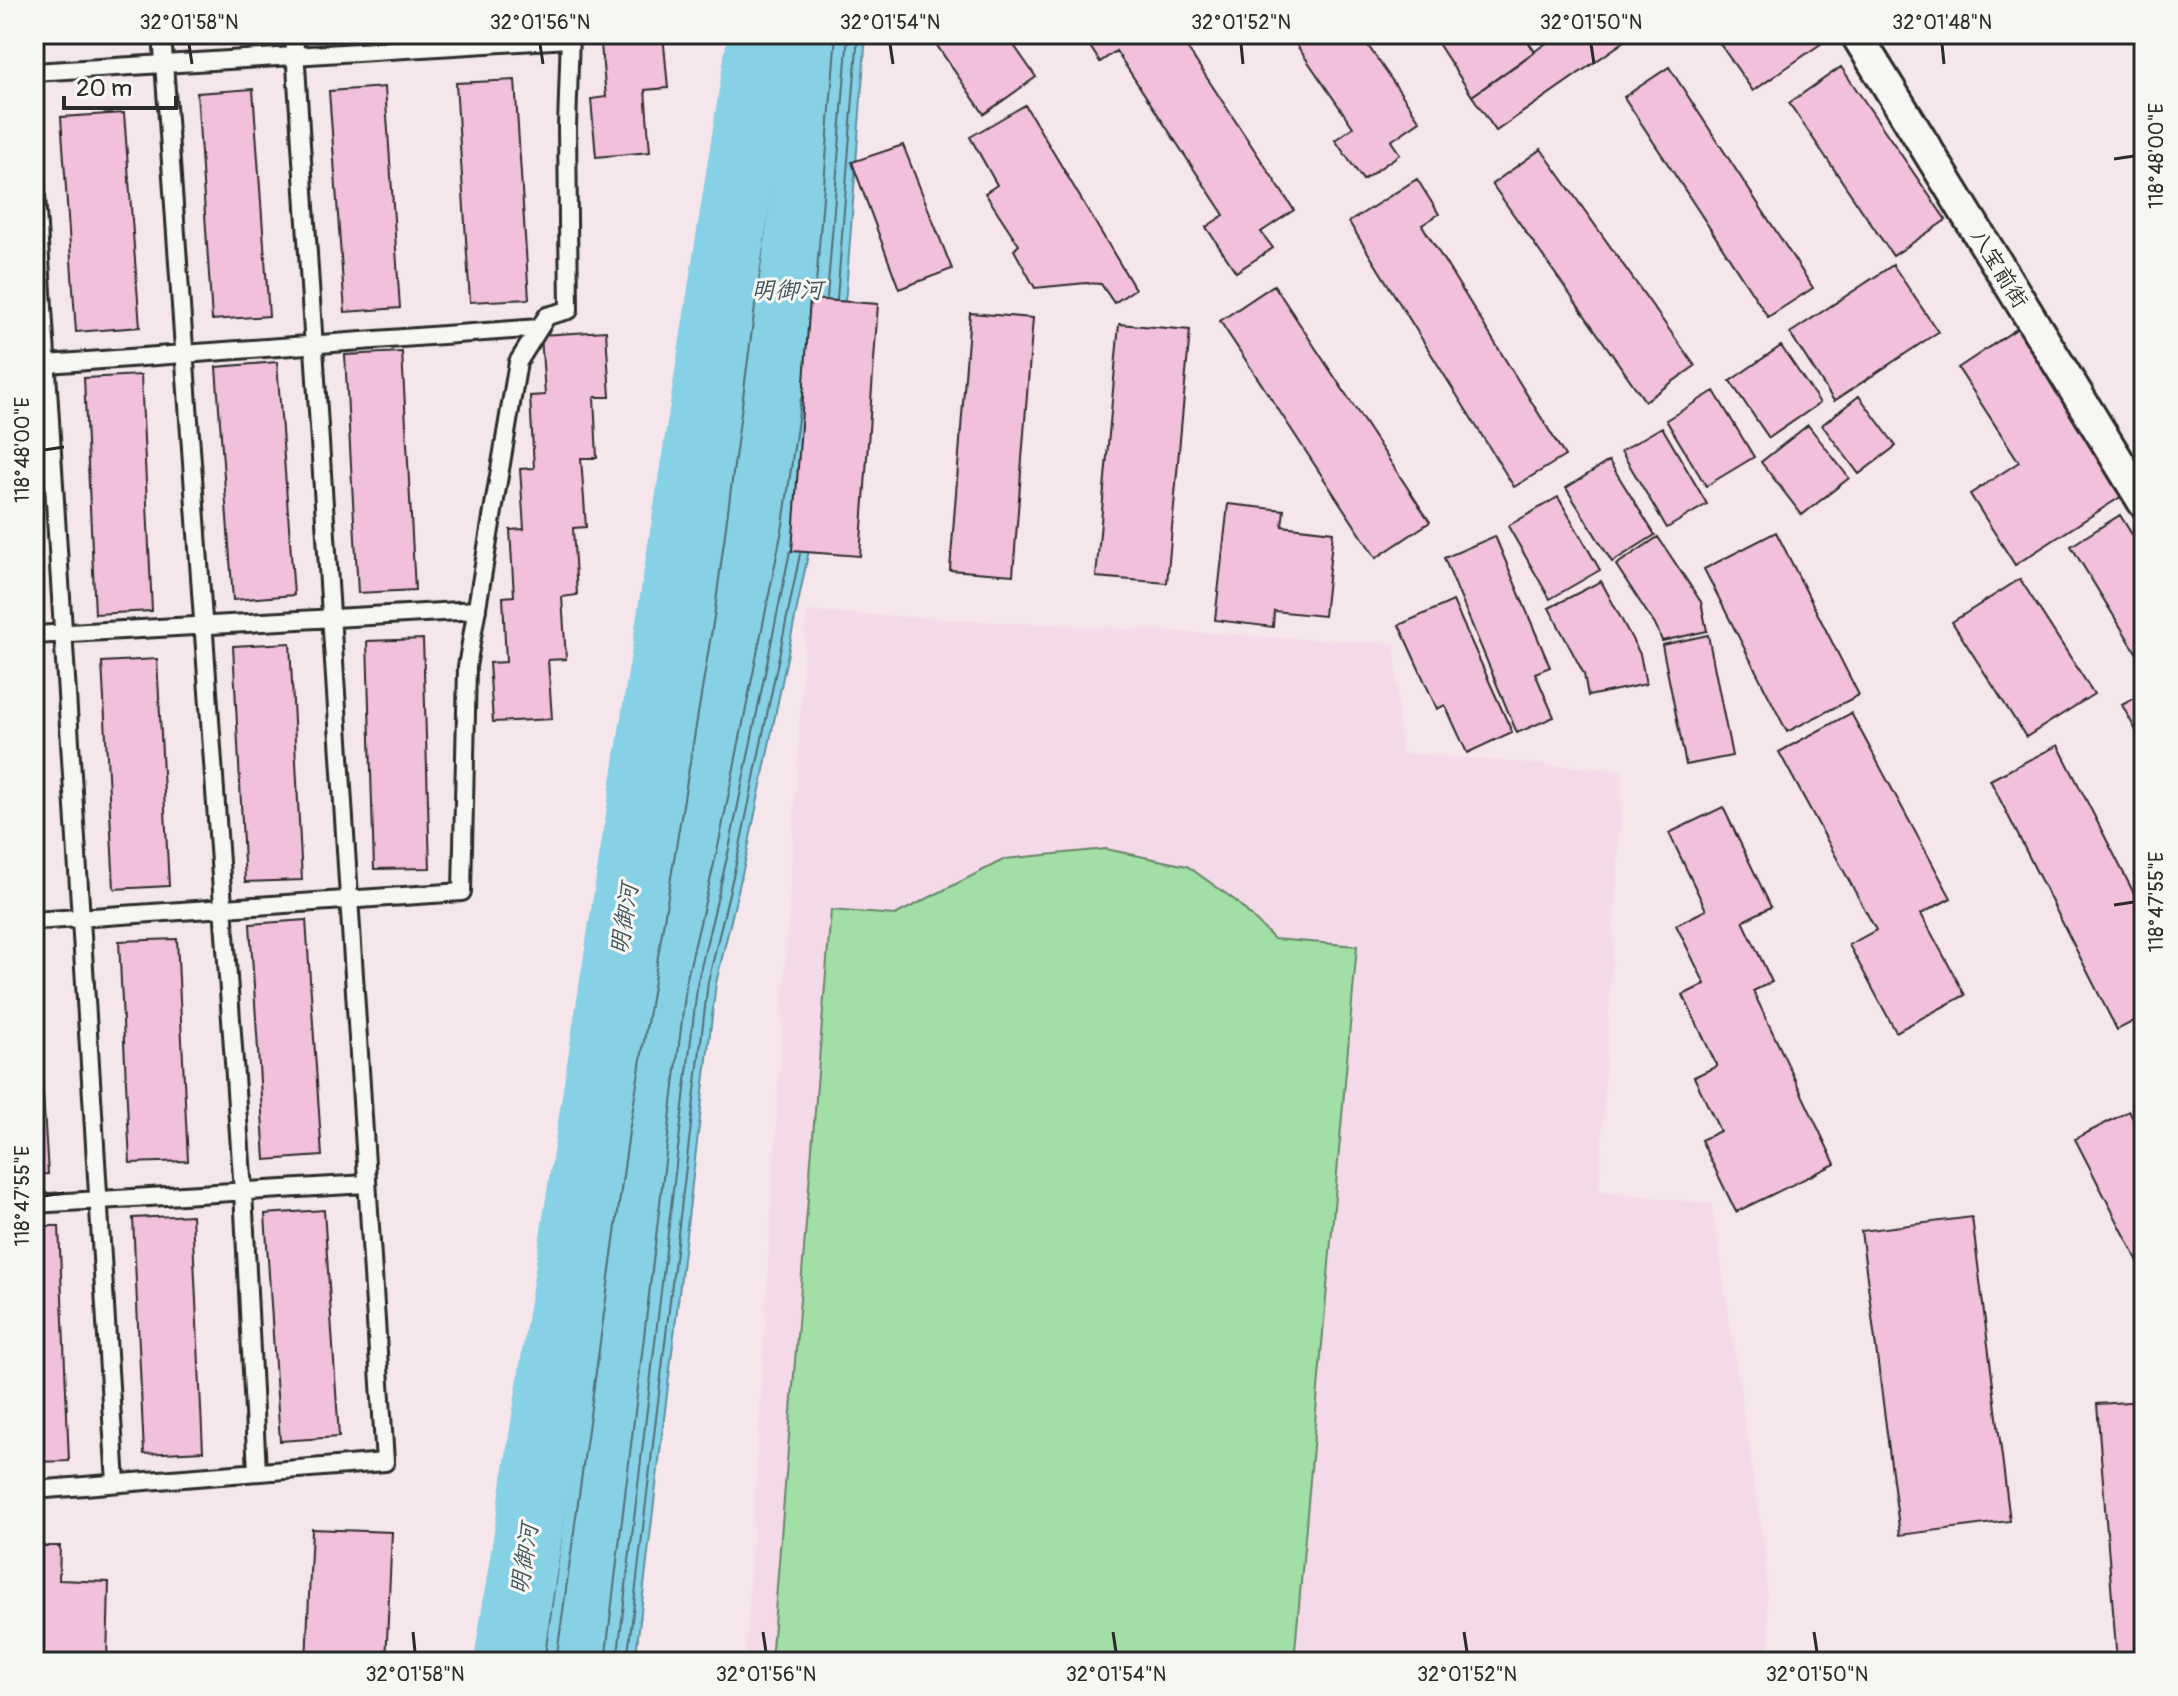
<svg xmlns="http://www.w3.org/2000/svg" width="2178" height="1696" font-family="Pangolin,'LXGW WenKai TC',sans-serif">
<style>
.built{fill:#f4dae8}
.green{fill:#a1dfa7;stroke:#668569;stroke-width:2}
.water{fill:#87d1e7;stroke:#628f9c;stroke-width:2}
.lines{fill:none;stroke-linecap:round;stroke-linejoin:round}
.shore{stroke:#506d76;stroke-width:2}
.river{stroke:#87d1e7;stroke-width:68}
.building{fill:#f2bfdd;stroke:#2b2b2b;stroke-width:2}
.lane-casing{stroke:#2b2b2b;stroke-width:22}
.street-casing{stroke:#2b2b2b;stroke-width:36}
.lane{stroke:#f6f6f2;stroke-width:16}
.street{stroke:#f6f6f2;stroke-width:30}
.ticks{fill:none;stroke:#2b2b2b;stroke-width:3}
.labels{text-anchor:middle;stroke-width:6;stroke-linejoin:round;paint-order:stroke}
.street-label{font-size:22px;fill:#2b2b2b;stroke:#f6f6f2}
.water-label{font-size:24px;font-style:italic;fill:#42545a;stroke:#f6f6f2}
.neatline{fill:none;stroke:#2b2b2b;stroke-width:3}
.ticks-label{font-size:20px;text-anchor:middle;fill:#2b2b2b}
</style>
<rect width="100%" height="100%" fill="#f5e6ec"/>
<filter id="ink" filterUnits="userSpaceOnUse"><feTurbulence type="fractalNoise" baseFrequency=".0125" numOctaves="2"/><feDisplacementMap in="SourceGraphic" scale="16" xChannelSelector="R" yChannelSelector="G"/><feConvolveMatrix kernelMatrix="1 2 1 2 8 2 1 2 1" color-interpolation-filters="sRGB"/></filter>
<g filter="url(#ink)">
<!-- built -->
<path class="built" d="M 806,611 L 1395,644 L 1401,753 L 1623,771 L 1599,1191 L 1712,1204 L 1765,1551 L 1770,1662 L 745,1662 Z"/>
<!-- green -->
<path class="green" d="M 1106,849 L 1187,866 L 1236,901 L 1274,939 L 1357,946 L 1294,1662 L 771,1662 L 831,910 L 895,915 L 1005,859 Z"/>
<!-- water -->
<path class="water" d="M 762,34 L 866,34 L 846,292 L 813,530 L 747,853 L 716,983 L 635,1662 L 526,1662 L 599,1127 L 684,612 Z"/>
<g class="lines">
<!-- shore -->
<path class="shore" d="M 815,297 L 836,34
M 827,298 L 848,34
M 837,299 L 858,34
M 534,1662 L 607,1128 L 692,613 L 769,34
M 544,1662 L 617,1130 L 702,615 L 779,34
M 556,1662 L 629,1132 L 714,617 L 791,34
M 605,1662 L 687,978 L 718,847 L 783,525 L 801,398
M 617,1662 L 698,980 L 729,849 L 790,551
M 627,1662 L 708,982 L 739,851 L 800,554"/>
<!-- river -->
<path class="river" d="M 508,1662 L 762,34"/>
</g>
<!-- building -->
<path class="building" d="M 600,34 L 663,34 L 668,88 L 645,90 L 650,152 L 596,157 L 591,99 L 606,97 Z
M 929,34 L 1006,34 L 1036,77 L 984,114 Z
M 1082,34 L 1178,34 L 1294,210 L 1261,232 L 1273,248 L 1236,272 L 1206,227 L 1224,215 L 1116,51 L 1100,62 Z
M 1289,34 L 1360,34 L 1420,121 L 1391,141 L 1400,154 L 1363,180 L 1335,140 L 1353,127 Z
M 1432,34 L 1523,34 L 1535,52 L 1472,96 Z
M 1559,34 L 1635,34 L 1496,131 L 1472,96 Z
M 1713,34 L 1816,34 L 1822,43 L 1753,91 Z
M 1669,67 L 1813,288 L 1768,317 L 1624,97 Z
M 1841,67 L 1946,220 L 1893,256 L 1789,103 Z
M 515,80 L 529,299 L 470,302 L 456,83 Z
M 385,87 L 400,308 L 345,312 L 329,91 Z
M 253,89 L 269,316 L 212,320 L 197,93 Z
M 1025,105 L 1135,289 L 1114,303 L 1101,284 L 1086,283 L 1035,288 L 1014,250 L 1019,245 L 985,193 L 997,185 L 970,137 Z
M 124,113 L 140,327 L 76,332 L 61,117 Z
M 903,145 L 952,269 L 899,289 L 852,162 Z
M 1541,149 L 1695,366 L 1645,401 L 1492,184 Z
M 1417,179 L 1439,214 L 1422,225 L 1565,456 L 1514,487 L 1349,222 Z
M 1893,265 L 1938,332 L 1834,401 L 1790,333 Z
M 1274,285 L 1430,522 L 1376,558 L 1220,321 Z
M 810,299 L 878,304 L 860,556 L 792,551 Z
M 970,313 L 1033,318 L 1013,575 L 950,570 Z
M 1119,324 L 1190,330 L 1167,583 L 1096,577 Z
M 2018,328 L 2125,494 L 2015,565 L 1970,494 L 2019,462 L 1958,368 Z
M 606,331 L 610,397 L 594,397 L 597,458 L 581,458 L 586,527 L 573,528 L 577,595 L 562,597 L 566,659 L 548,660 L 552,719 L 493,722 L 489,663 L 506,662 L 503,597 L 514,596 L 510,530 L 524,529 L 520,469 L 534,468 L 530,396 L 545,395 L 541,335 Z
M 1781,346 L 1820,403 L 1769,438 L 1730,381 Z
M 402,352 L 415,590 L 358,593 L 345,355 Z
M 277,362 L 294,595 L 233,600 L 216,367 Z
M 141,375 L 152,611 L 95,614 L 84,378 Z
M 1714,391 L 1754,457 L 1706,486 L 1666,420 Z
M 1859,396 L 1896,446 L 1859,474 L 1822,425 Z
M 1808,425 L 1849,478 L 1802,515 L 1761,462 Z
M 1662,427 L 1707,504 L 1667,528 L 1621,451 Z
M 1609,461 L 1655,535 L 1612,562 L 1566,488 Z
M 1558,497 L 1600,570 L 1550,599 L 1508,526 Z
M 1228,504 L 1284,510 L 1282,526 L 1333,532 L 1324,616 L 1274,611 L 1273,627 L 1215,620 Z
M 2120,515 L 2144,554 L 2142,662 L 2071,546 Z
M 1776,532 L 1859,695 L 1787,732 L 1704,569 Z
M 1495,536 L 1550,667 L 1535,673 L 1554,717 L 1517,733 L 1444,558 Z
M 1658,537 L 1701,602 L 1707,631 L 1662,641 L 1657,628 L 1616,565 Z
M 2020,579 L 2094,694 L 2026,737 L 1952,622 Z
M 1601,581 L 1640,654 L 1646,684 L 1588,696 L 1584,674 L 1549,608 Z
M 1453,601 L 1512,732 L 1467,753 L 1445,705 L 1437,709 L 1399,625 Z
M 1708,635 L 1732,756 L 1686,765 L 1662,645 Z
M 423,639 L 430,868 L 374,869 L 367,641 Z
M 290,643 L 302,880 L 245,882 L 233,646 Z
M 157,659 L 169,886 L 114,889 L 102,662 Z
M 2144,693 L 2144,745 L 2122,705 Z
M 1851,713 L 1951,898 L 1921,914 L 1965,995 L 1896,1032 L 1849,945 L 1876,930 L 1779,752 Z
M 2058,745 L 2144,913 L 2144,1016 L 2117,1030 L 1990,780 Z
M 1723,807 L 1771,907 L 1743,921 L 1772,982 L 1753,991 L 1835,1164 L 1736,1212 L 1701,1140 L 1720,1131 L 1694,1077 L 1717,1066 L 1683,995 L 1705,984 L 1676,925 L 1706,910 L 1669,833 Z
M 34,829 L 38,897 L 34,897 Z
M 306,920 L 322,1156 L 265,1160 L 250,924 Z
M 177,939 L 188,1161 L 130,1163 L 119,941 Z
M 34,946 L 48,1174 L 34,1175 Z
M 2129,1111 L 2144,1139 L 2144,1273 L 2075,1139 Z
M 324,1210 L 339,1437 L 280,1441 L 265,1214 Z
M 192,1215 L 203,1451 L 144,1454 L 133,1218 Z
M 1972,1217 L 2010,1521 L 1900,1535 L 1861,1231 Z
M 34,1226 L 59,1226 L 69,1461 L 34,1462 Z
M 2144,1401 L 2144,1662 L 2117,1662 L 2097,1404 Z
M 312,1529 L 392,1532 L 386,1662 L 306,1662 Z
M 34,1546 L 60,1546 L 59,1580 L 109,1582 L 107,1662 L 34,1662 Z
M 2138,1565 L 2144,1565 L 2144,1627 Z"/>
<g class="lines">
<defs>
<path id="lane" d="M 162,34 L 243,1191 L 257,1472
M 34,72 L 569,39
M 34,163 L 116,1483
M 34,365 L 539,328
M 34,635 L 477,610
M 34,921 L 462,892 L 467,667 L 518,362 L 547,316 L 569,310 L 567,127 L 570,34
M 34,1204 L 366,1184
M 34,1490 L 385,1462 L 294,34"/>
<path id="street" d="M 1856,34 L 2144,503"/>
</defs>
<!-- lane casing -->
<use href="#lane" class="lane-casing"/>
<!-- street casing -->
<use href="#street" class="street-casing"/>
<!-- lane -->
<use href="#lane" class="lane"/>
<!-- street -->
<use href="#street" class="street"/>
</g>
</g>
<!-- ticks -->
<path class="ticks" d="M 189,44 L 192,64M 540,44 L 543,64M 890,44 L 893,64M 1241,44 L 1243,64M 1591,44 L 1594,64M 1942,44 L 1944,64M 2114,159 L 2134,156M 44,450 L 64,447M 2114,905 L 2134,902M 44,1196 L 64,1193M 413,1632 L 415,1652M 763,1632 L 766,1652M 1113,1632 L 1116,1652M 1464,1632 L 1467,1652M 1814,1632 L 1817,1652"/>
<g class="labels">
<!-- street labels -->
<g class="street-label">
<text transform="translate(2000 268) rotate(58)" y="8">八宝前街</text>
</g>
<!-- water labels -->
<g class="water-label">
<text x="787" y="298">明御河</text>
<text transform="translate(624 919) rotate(-81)" y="8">明御河</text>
<text transform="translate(524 1559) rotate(-81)" y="8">明御河</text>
</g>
</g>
<!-- margin -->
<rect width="2178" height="1696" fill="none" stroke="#f6f6f2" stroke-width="88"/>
<!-- scale -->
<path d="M64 96v12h112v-12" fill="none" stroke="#2b2b2b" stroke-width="4"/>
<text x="76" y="96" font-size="24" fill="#2b2b2b" stroke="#f6f6f2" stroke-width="6" paint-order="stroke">20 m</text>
<rect x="44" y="44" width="2090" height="1608" class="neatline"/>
<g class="ticks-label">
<text x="189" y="29">32°01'58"N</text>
<text x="540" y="29">32°01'56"N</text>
<text x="890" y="29">32°01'54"N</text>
<text x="1241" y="29">32°01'52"N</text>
<text x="1591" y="29">32°01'50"N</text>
<text x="1942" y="29">32°01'48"N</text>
<text transform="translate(2156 156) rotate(-90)" y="7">118°48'00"E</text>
<text transform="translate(22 450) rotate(-90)" y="7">118°48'00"E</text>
<text transform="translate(2156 902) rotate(-90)" y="7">118°47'55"E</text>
<text transform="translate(22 1196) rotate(-90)" y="7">118°47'55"E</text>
<text x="415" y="1681">32°01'58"N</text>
<text x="766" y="1681">32°01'56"N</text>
<text x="1116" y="1681">32°01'54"N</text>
<text x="1467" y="1681">32°01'52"N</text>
<text x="1817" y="1681">32°01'50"N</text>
</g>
</svg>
